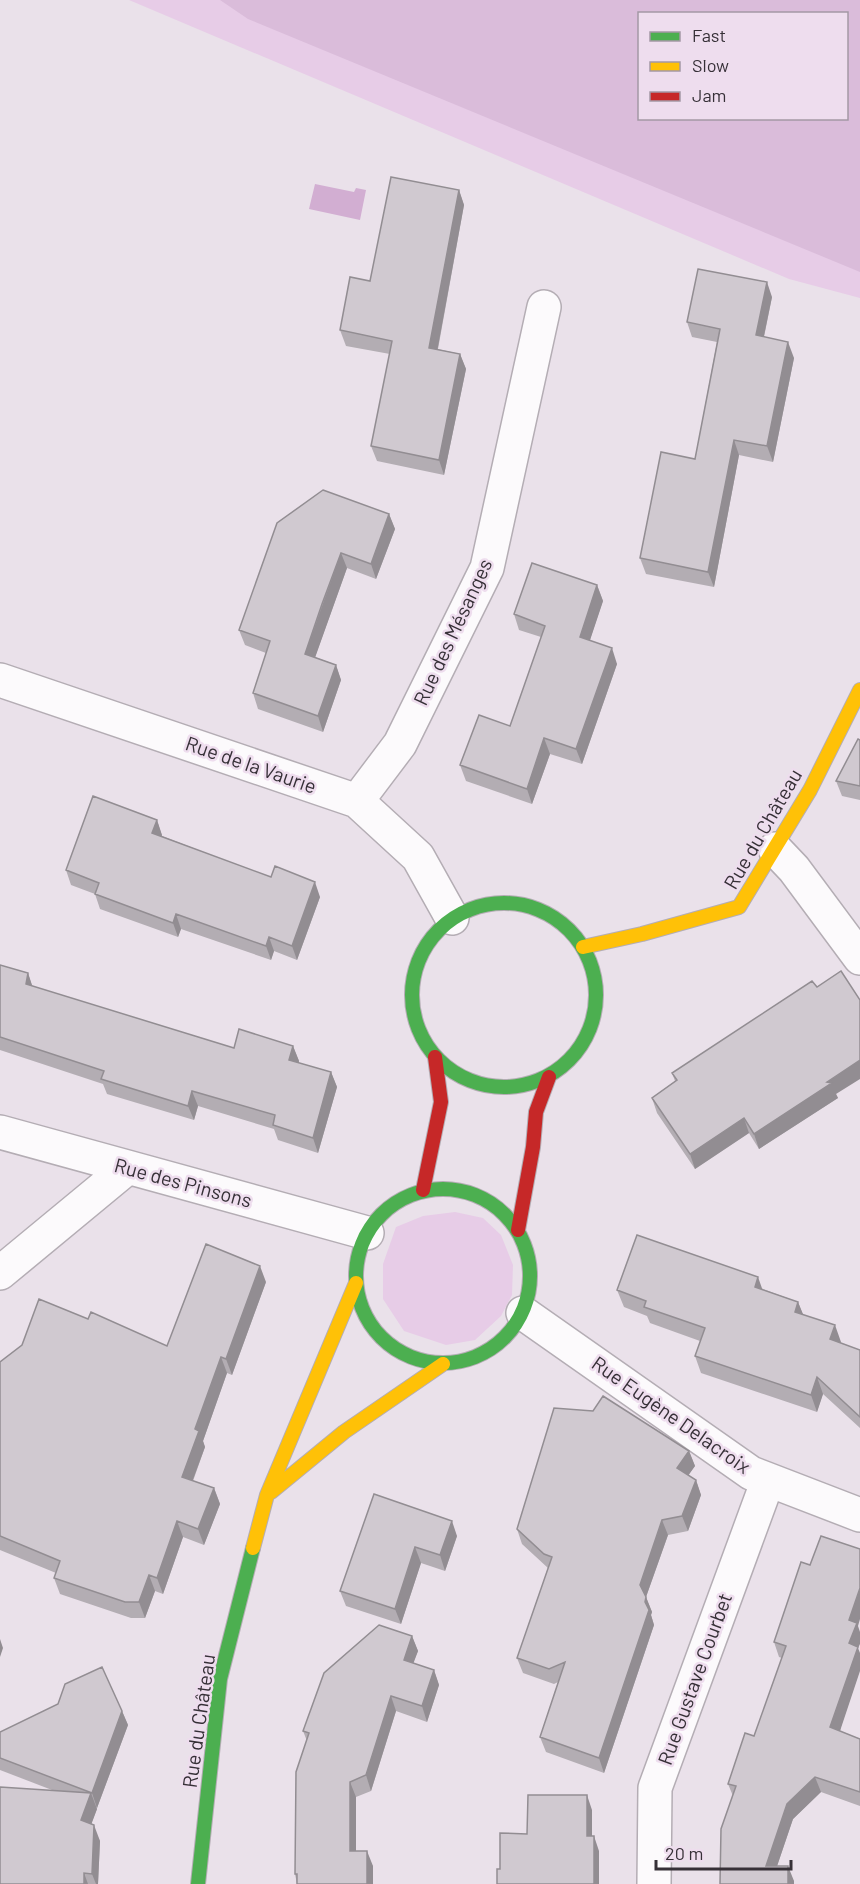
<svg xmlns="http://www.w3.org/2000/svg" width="860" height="1884" font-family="Barlow,sans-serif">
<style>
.green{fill:#e7cce7;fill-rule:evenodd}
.forest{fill:#dabcda;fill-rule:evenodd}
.water{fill:#d2aed2}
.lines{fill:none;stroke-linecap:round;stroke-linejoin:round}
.street-casing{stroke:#b4adb4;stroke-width:36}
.fast-casing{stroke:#b4adb4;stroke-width:16}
.slow-casing{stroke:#b4adb4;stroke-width:16}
.jam-casing{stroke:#b4adb4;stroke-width:16}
.street{stroke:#fcfafc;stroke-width:33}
.fast{stroke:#4caf50;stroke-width:14}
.slow{stroke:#ffc107;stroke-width:14}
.jam{stroke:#c62828;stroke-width:14}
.wall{fill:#b3adb3}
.shaded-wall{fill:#928d92}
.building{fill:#d0c9d0;stroke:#928d92;stroke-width:1.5}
.labels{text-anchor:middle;stroke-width:5;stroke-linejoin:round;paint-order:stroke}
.street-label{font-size:20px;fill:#363037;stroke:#ede}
</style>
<rect width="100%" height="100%" fill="#eae1ea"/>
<!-- green -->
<path class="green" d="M 129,0 L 860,0 L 860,298 L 789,279 ZM 640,14 L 846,14 L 846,118 L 640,118 Z
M 455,1212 L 483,1218 L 501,1235 L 513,1265 L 512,1295 L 501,1316 L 475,1340 L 446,1345 L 404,1331 L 383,1299 L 383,1264 L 396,1227 L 423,1216 Z"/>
<!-- forest -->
<path class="forest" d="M 220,0 L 860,0 L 860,272 L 248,19 ZM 640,14 L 846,14 L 846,118 L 640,118 Z"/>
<!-- water -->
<path class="water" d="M 315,184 L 354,192 L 356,188 L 366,190 L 360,220 L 309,209 Z"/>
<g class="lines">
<defs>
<path id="street" d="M 0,680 L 357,801 L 418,857 L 452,918
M 357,801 L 400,744 L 487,568 L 544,307
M 775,849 L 794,869 L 860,958
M 0,1132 L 367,1233
M 0,1273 L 127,1168
M 523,1313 L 751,1473 L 860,1515
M 654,1884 L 655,1788 L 768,1480"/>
<path id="fast" d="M412 995a92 92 0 1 1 184 0a92 92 0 1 1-184 0Z
M356 1276a87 87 0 1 1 174 0a87 87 0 1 1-174 0Z
M 198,1884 L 220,1679 L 253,1548"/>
<path id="slow" d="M 583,947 L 642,934 L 739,907 L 810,790 L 860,690
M 271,1492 L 344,1432 L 443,1364
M 253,1548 L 267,1495 L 356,1283"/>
<path id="jam" d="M 423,1190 L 441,1102 L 435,1057
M 518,1230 L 533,1147 L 536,1112 L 549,1077"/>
</defs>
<!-- street casing -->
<use href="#street" class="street-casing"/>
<!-- fast casing -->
<use href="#fast" class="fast-casing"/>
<!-- slow casing -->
<use href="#slow" class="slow-casing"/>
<!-- jam casing -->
<use href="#jam" class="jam-casing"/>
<!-- street -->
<use href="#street" class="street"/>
<!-- fast -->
<use href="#fast" class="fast"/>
<!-- slow -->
<use href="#slow" class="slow"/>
<!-- jam -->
<use href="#jam" class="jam"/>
</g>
<!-- wall -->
<path class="wall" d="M 459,190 L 464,205 L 438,349 L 460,354 L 466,369 L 444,475 L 377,461 L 371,446 L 390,354 L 346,346 L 340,330 L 370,281 Z
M 772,297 L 764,337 L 794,358 L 773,462 L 739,455 L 714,587 L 646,574 L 640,558 L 695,459 L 717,342 L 692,337 L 687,322 Z
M 389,514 L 395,529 L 376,579 L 347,568 L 315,657 L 336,665 L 341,680 L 323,732 L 258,709 L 253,693 L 266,653 L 245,645 L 239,630 Z
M 597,585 L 603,601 L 590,640 L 617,664 L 582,764 L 550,754 L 532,804 L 466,781 L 460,765 L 510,726 L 541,637 L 519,630 L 514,614 Z
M 860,740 L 860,800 L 842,796 L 836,781 Z
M 157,820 L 162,836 L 320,897 L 297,960 L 274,951 L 271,960 L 181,929 L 178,937 L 100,909 L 95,894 L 71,885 L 66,870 Z
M 0,965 L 28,973 L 32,986 L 234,1048 L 293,1046 L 299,1061 L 298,1063 L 331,1072 L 337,1087 L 318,1153 L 278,1140 L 274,1129 L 198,1106 L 194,1120 L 107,1094 L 103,1084 L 0,1050 Z
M 672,1073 L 836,1094 L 838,1098 L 759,1149 L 749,1133 L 695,1169 L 657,1113 L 652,1098 L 675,1081 Z
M 266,1282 L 232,1375 L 227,1373 L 203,1441 L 205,1447 L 193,1481 L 214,1488 L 220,1504 L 204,1545 L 183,1537 L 163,1594 L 155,1591 L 145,1618 L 131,1618 L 60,1594 L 54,1578 L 56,1573 L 0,1550 L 0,1362 L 88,1319 L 167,1346 Z
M 763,1289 L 798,1302 L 803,1315 L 840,1343 L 860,1350 L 860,1428 L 823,1394 L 817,1412 L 701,1373 L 695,1356 L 700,1341 L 650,1323 L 647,1316 L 624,1307 L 617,1290 Z
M 689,1451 L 695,1466 L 688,1475 L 696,1480 L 701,1495 L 688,1531 L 668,1535 L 646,1597 L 652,1612 L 651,1615 L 654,1625 L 604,1773 L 546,1752 L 540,1737 L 558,1682 L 554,1684 L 523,1673 L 517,1658 L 548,1568 L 522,1544 L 517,1529 Z
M 374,1494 L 457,1536 L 445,1571 L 421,1563 L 401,1624 L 346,1606 L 340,1591 Z
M 858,1626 L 858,1648 L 840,1731 L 860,1739 L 860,1806 L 821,1792 L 793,1819 L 777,1866 L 794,1881 L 720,1884 L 733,1796 L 728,1784 L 754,1736 L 782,1658 L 779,1657 L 774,1642 Z
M 412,1636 L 418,1651 L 413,1663 L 434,1670 L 439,1685 L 427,1722 L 396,1711 L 371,1791 L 356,1797 L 356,1851 L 373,1866 L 373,1884 L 297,1884 L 295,1874 L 307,1741 L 303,1731 Z
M 122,1711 L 128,1725 L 97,1808 L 96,1807 L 97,1809 L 91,1824 L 100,1841 L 98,1884 L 0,1884 L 52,1790 L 0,1770 L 0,1732 Z"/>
<!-- shaded-wall -->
<path class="shaded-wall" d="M 459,190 L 464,205 L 435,363 L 429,348 Z
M 767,282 L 772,297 L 761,350 L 756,335 Z
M 788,342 L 794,358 L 773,462 L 767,446 Z
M 460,354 L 466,369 L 444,475 L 439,460 Z
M 734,440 L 739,455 L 714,587 L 708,572 Z
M 389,514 L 395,529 L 376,579 L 371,564 Z
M 341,553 L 347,568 L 311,669 L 305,654 Z
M 597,585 L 603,601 L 586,652 L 580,637 Z
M 612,648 L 617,664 L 582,764 L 576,749 Z
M 336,665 L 341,680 L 323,732 L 318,716 Z
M 544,738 L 550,754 L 532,804 L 527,789 Z
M 157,820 L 162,835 L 157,847 L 152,833 Z
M 315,882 L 320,897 L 297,960 L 292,946 Z
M 176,914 L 181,929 L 178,937 L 173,923 Z
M 269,937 L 274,951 L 271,960 L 266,946 Z
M 28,973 L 33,988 L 26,984 Z
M 293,1046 L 299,1061 L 295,1075 L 289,1060 Z
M 860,1060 L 860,1079 L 836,1094 L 838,1098 L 759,1149 L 754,1134 L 827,1082 Z
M 331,1072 L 337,1087 L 318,1153 L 313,1138 Z
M 192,1091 L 198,1106 L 194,1120 L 188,1106 Z
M 744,1118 L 749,1133 L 695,1169 L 690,1154 Z
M 260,1266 L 266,1282 L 232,1375 L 226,1359 Z
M 758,1277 L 764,1294 L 755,1287 Z
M 798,1302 L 805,1319 L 795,1312 Z
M 835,1325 L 841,1342 L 836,1356 L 830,1339 Z
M 221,1357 L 227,1373 L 203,1441 L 205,1447 L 188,1493 L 182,1477 L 195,1429 Z
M 817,1377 L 823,1394 L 817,1412 L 811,1395 Z
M 689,1451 L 695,1466 L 683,1483 L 677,1468 Z
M 696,1480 L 701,1495 L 688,1531 L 682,1516 Z
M 214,1488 L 220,1504 L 204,1545 L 198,1529 Z
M 662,1520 L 668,1535 L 646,1597 L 652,1612 L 651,1615 L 654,1625 L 604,1773 L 599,1758 L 640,1585 Z
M 177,1521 L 183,1537 L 163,1594 L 157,1578 Z
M 452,1521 L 457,1536 L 445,1571 L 440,1555 Z
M 415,1547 L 421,1563 L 401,1624 L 395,1609 Z
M 149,1575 L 155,1591 L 145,1618 L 139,1602 Z
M 860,1588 L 860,1619 L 858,1626 L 860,1632 L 860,1644 L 858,1648 L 860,1653 L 860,1671 L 836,1743 L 830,1727 L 849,1620 Z
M 412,1636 L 418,1651 L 409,1675 L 404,1660 Z
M 0,1639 L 3,1648 L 0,1657 Z
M 434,1670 L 439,1685 L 427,1722 L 422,1706 Z
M 391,1696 L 396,1711 L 371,1791 L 366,1775 Z
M 122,1711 L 128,1725 L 97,1808 L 92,1793 Z
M 815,1777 L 821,1792 L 793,1819 L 772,1881 L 766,1866 L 787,1804 Z
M 350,1782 L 356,1797 L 356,1866 L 350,1851 Z
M 91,1793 L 97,1809 L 87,1836 L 81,1820 Z
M 587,1795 L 592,1810 L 592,1852 L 587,1836 Z
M 94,1825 L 100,1841 L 98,1884 L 96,1884 L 92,1874 Z
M 594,1836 L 599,1851 L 599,1884 L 594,1884 Z
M 367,1851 L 373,1866 L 373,1884 L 367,1884 Z
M 788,1866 L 794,1881 L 794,1884 L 788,1884 Z
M 84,1873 L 88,1884 L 84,1884 Z"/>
<!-- building -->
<path class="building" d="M 391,177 L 459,190 L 429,348 L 460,354 L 439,460 L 371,446 L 392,341 L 340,330 L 350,277 L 370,281 Z
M 698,269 L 767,282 L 756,335 L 788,342 L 767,446 L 734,440 L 708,572 L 640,558 L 661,452 L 695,459 L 720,329 L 687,322 Z
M 323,490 L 389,514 L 371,564 L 341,553 L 322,604 L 305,654 L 336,665 L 318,716 L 253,693 L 270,641 L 239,630 L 277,523 Z
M 532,563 L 597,585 L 580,637 L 612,648 L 576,749 L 544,738 L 527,789 L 460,765 L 479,715 L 510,726 L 545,626 L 514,614 Z
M 858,739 L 860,740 L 860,786 L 836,781 Z
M 93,796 L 157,820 L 152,833 L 271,877 L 275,866 L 315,882 L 292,946 L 269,937 L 266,946 L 176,914 L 173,923 L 95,894 L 99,883 L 66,870 Z
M 0,965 L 28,973 L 26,984 L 234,1048 L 239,1029 L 293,1046 L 289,1060 L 331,1072 L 313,1138 L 273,1125 L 275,1115 L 192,1091 L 188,1106 L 101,1079 L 104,1071 L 0,1037 Z
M 841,971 L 860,1000 L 860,1060 L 827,1082 L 832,1083 L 754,1134 L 744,1118 L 690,1154 L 652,1098 L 677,1080 L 672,1073 L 812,981 L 817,987 Z
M 637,1235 L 758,1277 L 755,1287 L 798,1302 L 795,1312 L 835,1325 L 830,1339 L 860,1350 L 860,1417 L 817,1377 L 811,1395 L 695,1356 L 705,1328 L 644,1307 L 646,1301 L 617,1290 Z
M 206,1244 L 260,1266 L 226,1359 L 221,1357 L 195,1429 L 199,1431 L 182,1477 L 214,1488 L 198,1529 L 177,1521 L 157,1578 L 149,1575 L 139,1602 L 125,1602 L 54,1578 L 60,1561 L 0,1536 L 0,1362 L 22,1345 L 39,1299 L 88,1319 L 91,1312 L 167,1346 Z
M 603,1396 L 689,1451 L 677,1468 L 696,1480 L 682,1516 L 662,1520 L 640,1585 L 646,1597 L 645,1602 L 649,1610 L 599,1758 L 540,1737 L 565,1662 L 549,1669 L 517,1658 L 552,1557 L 544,1554 L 517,1529 L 554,1408 L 593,1411 Z
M 374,1494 L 452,1521 L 440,1555 L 415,1547 L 395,1609 L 340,1591 Z
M 821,1536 L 860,1549 L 860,1588 L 849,1620 L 857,1623 L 849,1643 L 858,1647 L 830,1727 L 860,1739 L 860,1792 L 815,1777 L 787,1804 L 766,1866 L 788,1866 L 788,1884 L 720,1884 L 721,1829 L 736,1786 L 728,1784 L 745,1733 L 754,1736 L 786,1646 L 774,1642 L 801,1562 L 810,1565 Z
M 379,1625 L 412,1636 L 404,1660 L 434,1670 L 422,1706 L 391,1696 L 366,1775 L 350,1782 L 350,1851 L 367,1851 L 367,1884 L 297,1884 L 297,1874 L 295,1874 L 296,1772 L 309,1733 L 303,1731 L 324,1673 Z
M 102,1667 L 122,1711 L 92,1793 L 0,1758 L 0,1732 L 58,1704 L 65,1684 Z
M 0,1787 L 91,1793 L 81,1820 L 94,1825 L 92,1874 L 84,1873 L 84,1884 L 0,1884 Z
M 528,1795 L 587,1795 L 587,1836 L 594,1836 L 594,1884 L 497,1884 L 497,1869 L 500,1869 L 500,1833 L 527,1834 Z"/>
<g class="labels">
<!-- street labels -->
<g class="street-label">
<text transform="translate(453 632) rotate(-65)" y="7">Rue des Mésanges</text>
<text transform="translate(251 765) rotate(19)" y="7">Rue de la Vaurie</text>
<text transform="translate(763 829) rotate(-60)" y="7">Rue du Château</text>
<text transform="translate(183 1183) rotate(15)" y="7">Rue des Pinsons</text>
<text transform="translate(671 1415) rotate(35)" y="7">Rue Eugène Delacroix</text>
<text transform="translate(695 1679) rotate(-70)" y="7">Rue Gustave Courbet</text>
<text transform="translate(199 1721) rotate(-82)" y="7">Rue du Château</text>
</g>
</g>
<!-- legend -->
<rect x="638" y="12" width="210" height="108" fill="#eeddee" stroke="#a498a5" stroke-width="1.5"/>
<rect x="650" y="32" width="30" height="9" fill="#4caf50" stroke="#a498a5" stroke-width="1.5"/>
<text x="692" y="42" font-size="18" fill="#363037">Fast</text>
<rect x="650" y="62" width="30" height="9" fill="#ffc107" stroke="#a498a5" stroke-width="1.5"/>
<text x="692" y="72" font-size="18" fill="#363037">Slow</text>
<rect x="650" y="92" width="30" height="9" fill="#c62828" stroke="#a498a5" stroke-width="1.5"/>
<text x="692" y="102" font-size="18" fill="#363037">Jam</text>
<!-- scale -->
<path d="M656 1860v9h135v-9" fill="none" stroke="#363037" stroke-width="3"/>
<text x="665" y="1860" font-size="18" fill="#363037" stroke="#eeddee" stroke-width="4.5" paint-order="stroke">20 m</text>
</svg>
